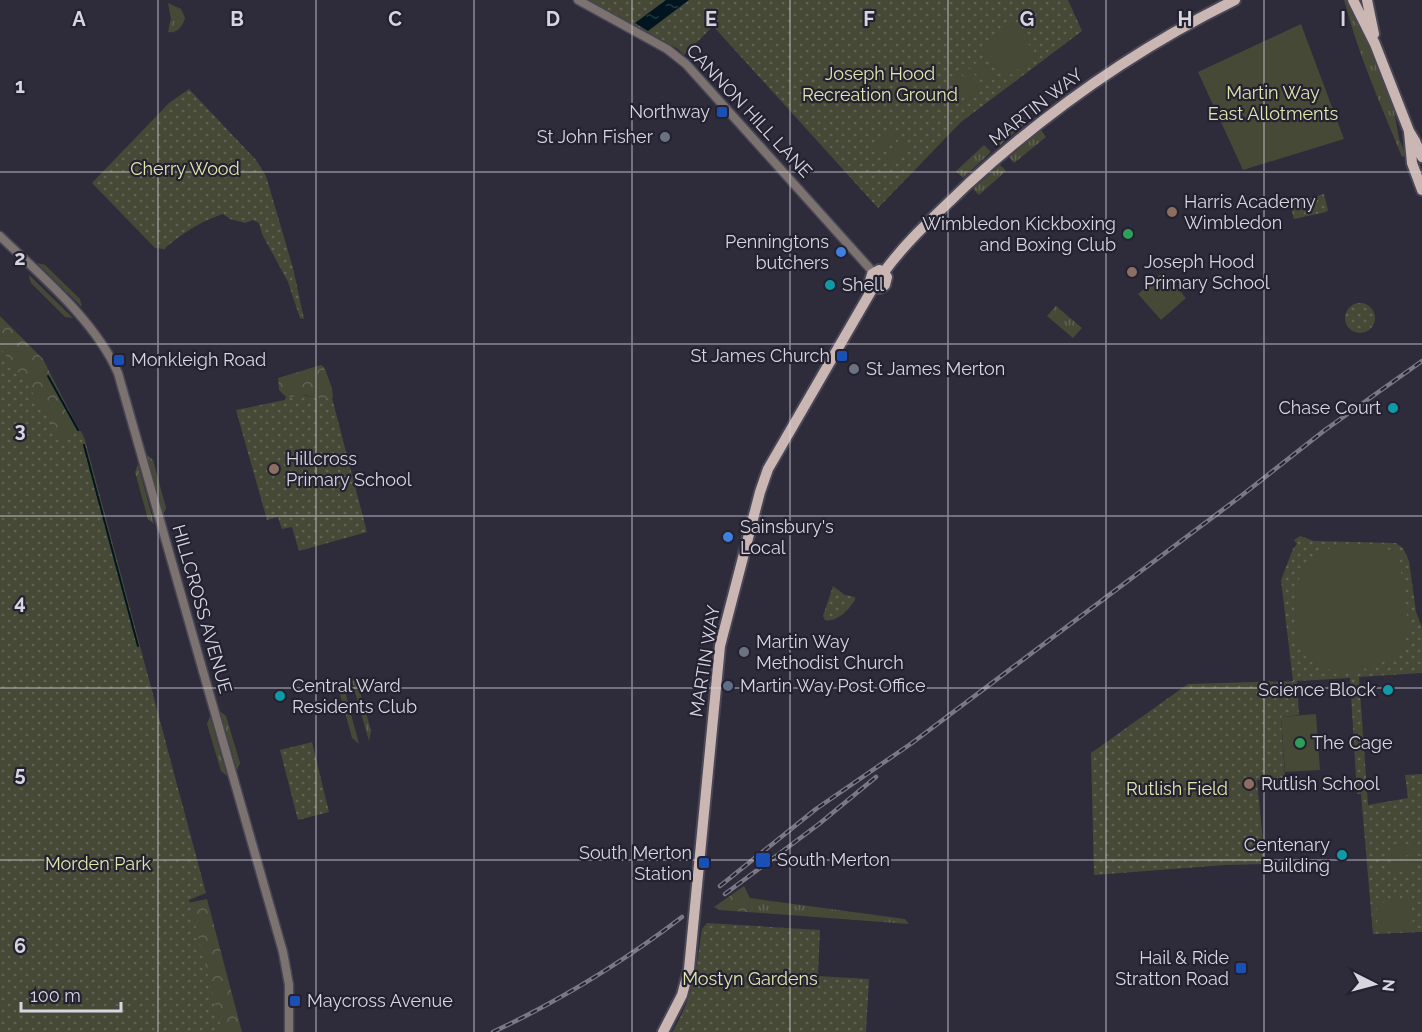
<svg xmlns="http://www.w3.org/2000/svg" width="1422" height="1032" font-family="Raleway,sans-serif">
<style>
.grass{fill:url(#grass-tufts)}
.forest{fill:url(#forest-crowns)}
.park{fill:url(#park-dots)}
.garden{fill:#474937}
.water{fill:url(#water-ripples)}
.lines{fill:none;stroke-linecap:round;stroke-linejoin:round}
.stream{stroke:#00151f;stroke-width:2}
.minor-casing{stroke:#494655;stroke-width:11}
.major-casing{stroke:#494655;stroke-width:14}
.minor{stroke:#7c7270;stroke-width:8}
.major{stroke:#cab6b2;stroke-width:10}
.rail-casing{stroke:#7b7886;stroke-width:4.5}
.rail{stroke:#242130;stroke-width:2;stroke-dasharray:7;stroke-linecap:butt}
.grid{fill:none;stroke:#d7d5df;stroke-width:1.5;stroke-opacity:0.55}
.transit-dot{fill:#1a4fb4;stroke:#242130;stroke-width:2}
.worship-dot{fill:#6b7280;stroke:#242130;stroke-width:2}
.education-dot{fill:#8d6e63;stroke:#242130;stroke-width:2}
.leisure-dot{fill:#2e9e5b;stroke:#242130;stroke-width:2}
.shop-dot{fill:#3f7fe0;stroke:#242130;stroke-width:2}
.culture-dot{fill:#0f9aa8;stroke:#242130;stroke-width:2}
.service-dot{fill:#5c6f8a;stroke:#242130;stroke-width:2}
.labels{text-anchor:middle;stroke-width:4.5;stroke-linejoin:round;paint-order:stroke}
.park-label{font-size:18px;fill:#e1e6ac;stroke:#242130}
.street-label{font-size:18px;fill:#d7d5df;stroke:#242130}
.poi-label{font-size:18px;fill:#d7d5df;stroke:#242130;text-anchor:start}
.grid-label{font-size:20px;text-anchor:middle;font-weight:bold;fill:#d7d5df;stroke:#242130;stroke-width:4.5;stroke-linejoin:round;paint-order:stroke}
</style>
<defs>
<pattern id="grass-tufts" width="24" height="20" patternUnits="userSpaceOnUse" patternTransform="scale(1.5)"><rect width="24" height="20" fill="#474937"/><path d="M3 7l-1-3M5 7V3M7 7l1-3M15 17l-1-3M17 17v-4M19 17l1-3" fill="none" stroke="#616254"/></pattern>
<pattern id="forest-crowns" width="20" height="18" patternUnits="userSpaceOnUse" patternTransform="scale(1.5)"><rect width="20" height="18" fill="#474937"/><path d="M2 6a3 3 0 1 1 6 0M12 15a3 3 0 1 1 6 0" fill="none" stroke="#616254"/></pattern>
<pattern id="park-dots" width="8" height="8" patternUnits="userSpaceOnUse" patternTransform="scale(1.5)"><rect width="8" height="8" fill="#474937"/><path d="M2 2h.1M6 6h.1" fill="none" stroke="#616254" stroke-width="1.8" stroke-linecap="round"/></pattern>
<pattern id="water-ripples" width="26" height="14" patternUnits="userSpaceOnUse" patternTransform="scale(1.5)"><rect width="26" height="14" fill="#00151f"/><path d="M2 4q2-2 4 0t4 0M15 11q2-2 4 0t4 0" fill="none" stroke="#24363f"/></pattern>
</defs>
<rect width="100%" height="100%" fill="#2e2b3b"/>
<!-- grass -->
<path class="grass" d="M 1344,0 L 1347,0 L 1371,50 L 1394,110 L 1399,139 L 1406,155 L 1402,157 C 1381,105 1358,54 1344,0 Z
M 168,3 L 181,9 L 185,18 C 183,26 177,34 168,32 L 171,19 Z
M 1021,114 L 1027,122 L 998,147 L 991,139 Z
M 1041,130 L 1046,137 L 1014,163 L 1009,157 Z
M 984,145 L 991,152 L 963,178 L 956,171 Z
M 1000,165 L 1006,171 L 979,195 L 973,189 Z
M 37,263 L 45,265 L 80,299 L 82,307 Z
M 29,276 L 29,275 L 73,318 L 65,317 L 31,283 Z
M 1056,306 L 1082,328 L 1073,338 L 1047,316 Z
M 147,455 L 153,460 L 166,508 L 163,515 Z
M 138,464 L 154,524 L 148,519 L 135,472 Z
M 351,678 L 358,684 L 371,731 L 369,741 Z
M 342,680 L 359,744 L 352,738 L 339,690 Z
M 220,711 L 226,716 L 240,763 L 237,770 Z
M 210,716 L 227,776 L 221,771 L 207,724 Z
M 750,898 L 905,919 L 909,924 L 747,912 Z"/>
<!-- forest -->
<path class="forest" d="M 0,316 L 43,359 L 80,432 L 58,438 L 0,364 Z
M 321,365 L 324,367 L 332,388 L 333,398 L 327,400 L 305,395 L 287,398 L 279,390 L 278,378 Z
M 744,886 L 750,898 L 747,912 L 719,910 L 714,907 Z
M 207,899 L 242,1032 L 221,1032 L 187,903 Z"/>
<!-- park -->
<path class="park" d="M 589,0 L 1068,0 L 1082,31 L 961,122 L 878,208 L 713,26 L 684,55 L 678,49 Z
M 189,89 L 256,160 L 266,176 L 293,268 L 304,319 L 300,318 L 288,282 L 262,234 L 259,223 L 253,220 L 245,223 L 230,219 L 223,214 C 201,221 181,234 164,249 L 155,248 L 92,183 L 169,103 Z
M 1324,194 L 1328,210 L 1326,212 L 1294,219 L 1290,204 Z
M1345 318a15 15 0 1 1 30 0a15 15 0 1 1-30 0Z
M 0,348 L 25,381 L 61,437 L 81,431 L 85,440 L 206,893 L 189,900 L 222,1032 L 0,1032 Z
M 302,395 C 310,396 325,400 332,398 L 367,532 L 299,551 L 292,527 L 282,529 L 278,517 L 267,520 L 236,410 L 285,400 L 285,398 Z
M 1300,536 L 1314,541 L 1396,543 L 1403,548 L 1409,561 L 1416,612 L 1422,627 L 1422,673 L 1359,677 L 1368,805 L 1408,798 L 1405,775 L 1422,774 L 1422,932 L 1373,934 L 1361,794 L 1357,794 L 1350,678 L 1297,681 L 1299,715 L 1281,717 L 1285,778 L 1257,780 L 1265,864 L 1225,865 L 1094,875 L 1091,753 L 1188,684 L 1293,681 L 1281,580 L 1293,549 L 1297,544 L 1294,540 Z
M 833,586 L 845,595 L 855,597 L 855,600 C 849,609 837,623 825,620 L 823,616 Z
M 312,742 L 329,812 L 298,820 L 280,750 Z
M 707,923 L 820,930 L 818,976 L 869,979 L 866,1032 L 672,1032 C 694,996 696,970 702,929 Z"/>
<!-- garden -->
<path class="garden" d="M 1012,23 L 1037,55 L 1006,78 L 982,46 Z
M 1301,24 L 1344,139 L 1243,170 L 1198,72 Z
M 980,60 L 995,78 L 987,85 L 972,66 Z
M 969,68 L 985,87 L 977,93 L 962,74 Z
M 959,76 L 975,95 L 967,102 L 952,83 Z
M 891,128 L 898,135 L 881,152 L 874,145 Z
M 901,138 L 908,145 L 891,163 L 884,156 Z
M 1163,272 L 1186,298 L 1161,320 L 1138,294 Z
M 1336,546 C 1352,544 1391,542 1399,558 L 1409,631 C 1401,670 1333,684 1307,658 C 1297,648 1296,637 1295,624 C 1292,588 1298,560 1336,546 Z
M 1316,714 L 1320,770 L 1285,772 L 1281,717 Z
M 1413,843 L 1415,854 L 1392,858 L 1390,847 Z
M 1416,857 L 1417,868 L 1394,872 L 1392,862 Z
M 1411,900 L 1413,928 L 1378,931 L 1376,903 Z"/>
<!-- water -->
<path class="water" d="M 666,0 L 689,0 L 648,31 L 635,23 Z"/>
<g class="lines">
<!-- stream -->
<path class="stream" d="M 48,376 L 78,430
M 84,445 L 138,646"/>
<defs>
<path id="minor" d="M 578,0 L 667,49 L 686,64 L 873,272
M 0,236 C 41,276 95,320 118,373 L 283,952 L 289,985 L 289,1032"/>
<path id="major" d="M 1353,0 L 1375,44 L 1409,131 L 1415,141 L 1422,157
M 1367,0 L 1374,34
M 1409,132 L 1412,163 L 1422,190
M 884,272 C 908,239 940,211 969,183 C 1049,110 1137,48 1235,0
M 874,286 L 870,281 L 872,274 L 879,270 L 884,272
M 874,286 L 880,288 L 885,285 L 887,277 L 884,272
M 663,1032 L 682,995 L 689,969 L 720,646 L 760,492 L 768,469 L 874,286"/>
</defs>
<!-- minor casing -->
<use href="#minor" class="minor-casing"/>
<!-- major casing -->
<use href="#major" class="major-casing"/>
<!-- minor -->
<use href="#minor" class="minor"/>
<!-- major -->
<use href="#major" class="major"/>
<defs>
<path id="rail" d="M 720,886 L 816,809 L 912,743 L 1241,496 L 1325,430 L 1422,361
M 725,894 L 819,824 L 876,777
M 493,1032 C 561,1000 623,962 682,917"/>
</defs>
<!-- rail casing -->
<use href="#rail" class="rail-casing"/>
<!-- rail -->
<use href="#rail" class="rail"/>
</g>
<!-- grid -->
<path class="grid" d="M 158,0 L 158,1032M 316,0 L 316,1032M 474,0 L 474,1032M 632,0 L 632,1032M 790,0 L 790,1032M 948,0 L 948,1032M 1106,0 L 1106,1032M 1264,0 L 1264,1032M 0,172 L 1422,172M 0,344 L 1422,344M 0,516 L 1422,516M 0,688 L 1422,688M 0,860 L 1422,860"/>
<!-- markers -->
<g class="transit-dot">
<rect x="716" y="106" width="12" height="12" rx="3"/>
<rect x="836" y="350" width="12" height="12" rx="3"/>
<rect x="113" y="354" width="12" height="12" rx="3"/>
<rect x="755" y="852" width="16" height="16" rx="3"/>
<rect x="698" y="857" width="12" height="12" rx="3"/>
<rect x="1235" y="962" width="12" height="12" rx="3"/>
<rect x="289" y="995" width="12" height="12" rx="3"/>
</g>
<g class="worship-dot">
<circle cx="665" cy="137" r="6"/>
<circle cx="854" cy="369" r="6"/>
<circle cx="744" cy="652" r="6"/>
</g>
<g class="education-dot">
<circle cx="1172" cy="212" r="6"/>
<circle cx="1132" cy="272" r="6"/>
<circle cx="274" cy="469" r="6"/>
<circle cx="1249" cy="784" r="6"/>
</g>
<g class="leisure-dot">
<circle cx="1128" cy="234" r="6"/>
<circle cx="1300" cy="743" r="6"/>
</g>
<g class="shop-dot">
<circle cx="841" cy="252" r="6"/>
<circle cx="728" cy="537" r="6"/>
</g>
<g class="culture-dot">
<circle cx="830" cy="285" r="6"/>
<circle cx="1393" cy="408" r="6"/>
<circle cx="1388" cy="690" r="6"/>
<circle cx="280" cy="696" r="6"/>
<circle cx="1342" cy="855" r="6"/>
</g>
<circle class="service-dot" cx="728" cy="686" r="6"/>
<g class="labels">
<!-- park labels -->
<g class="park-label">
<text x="880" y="80">Joseph Hood<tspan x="880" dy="21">Recreation Ground</tspan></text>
<text x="1273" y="99">Martin Way<tspan x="1273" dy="21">East Allotments</tspan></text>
<text x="185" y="175">Cherry Wood</text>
<text x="1177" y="795">Rutlish Field</text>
<text x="98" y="870">Morden Park</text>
<text x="750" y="985">Mostyn Gardens</text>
</g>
<!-- street labels -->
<g class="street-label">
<text transform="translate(1036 107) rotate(-38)" y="6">MARTIN WAY</text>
<text transform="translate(749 111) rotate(47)" y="6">CANNON HILL LANE</text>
<text transform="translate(202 609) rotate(74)" y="6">HILLCROSS AVENUE</text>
<text transform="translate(705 661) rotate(-81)" y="6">MARTIN WAY</text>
</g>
<!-- poi labels -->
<g class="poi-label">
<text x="710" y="118" text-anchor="end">Northway</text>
<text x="653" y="143" text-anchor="end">St John Fisher</text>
<text x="1184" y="208">Harris Academy<tspan x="1184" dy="21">Wimbledon</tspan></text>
<text x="1116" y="230" text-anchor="end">Wimbledon Kickboxing<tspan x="1116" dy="21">and Boxing Club</tspan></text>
<text x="829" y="248" text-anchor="end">Penningtons<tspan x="829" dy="21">butchers</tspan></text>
<text x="1144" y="268">Joseph Hood<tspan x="1144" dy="21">Primary School</tspan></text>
<text x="842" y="291">Shell</text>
<text x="830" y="362" text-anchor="end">St James Church</text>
<text x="131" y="366">Monkleigh Road</text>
<text x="866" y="375">St James Merton</text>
<text x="1381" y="414" text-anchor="end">Chase Court</text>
<text x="286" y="465">Hillcross<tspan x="286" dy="21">Primary School</tspan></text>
<text x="740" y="533">Sainsbury's<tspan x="740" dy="21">Local</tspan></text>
<text x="756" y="648">Martin Way<tspan x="756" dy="21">Methodist Church</tspan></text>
<text x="292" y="692">Central Ward<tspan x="292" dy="21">Residents Club</tspan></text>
<text x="740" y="692">Martin Way Post Office</text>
<text x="1376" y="696" text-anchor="end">Science Block</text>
<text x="1312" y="749">The Cage</text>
<text x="1261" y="790">Rutlish School</text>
<text x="1330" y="851" text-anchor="end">Centenary<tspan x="1330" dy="21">Building</tspan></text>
<text x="692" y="859" text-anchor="end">South Merton<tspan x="692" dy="21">Station</tspan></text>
<text x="777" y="866">South Merton</text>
<text x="1229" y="964" text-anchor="end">Hail &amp; Ride<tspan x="1229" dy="21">Stratton Road</tspan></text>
<text x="307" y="1007">Maycross Avenue</text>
</g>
</g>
<g class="grid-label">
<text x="79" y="26">A</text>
<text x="237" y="26">B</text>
<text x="395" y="26">C</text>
<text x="553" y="26">D</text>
<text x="711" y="26">E</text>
<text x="869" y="26">F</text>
<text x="1027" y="26">G</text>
<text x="1185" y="26">H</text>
<text x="1343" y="26">I</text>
<text x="20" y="93">1</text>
<text x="20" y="265">2</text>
<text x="20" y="437">3</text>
<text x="20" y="609">4</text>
<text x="20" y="781">5</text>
<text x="20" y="953">6</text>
</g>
<!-- north arrow -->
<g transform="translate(1374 984) rotate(96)" stroke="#242130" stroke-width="4.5" paint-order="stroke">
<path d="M0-4.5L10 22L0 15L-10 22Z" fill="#d7d5df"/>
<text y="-9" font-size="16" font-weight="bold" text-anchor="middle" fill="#d7d5df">N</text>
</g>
<!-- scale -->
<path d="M21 1002v9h100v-9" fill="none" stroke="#d7d5df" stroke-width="3"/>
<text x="30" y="1002" font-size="18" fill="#d7d5df" stroke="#242130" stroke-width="4.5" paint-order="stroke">100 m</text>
</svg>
